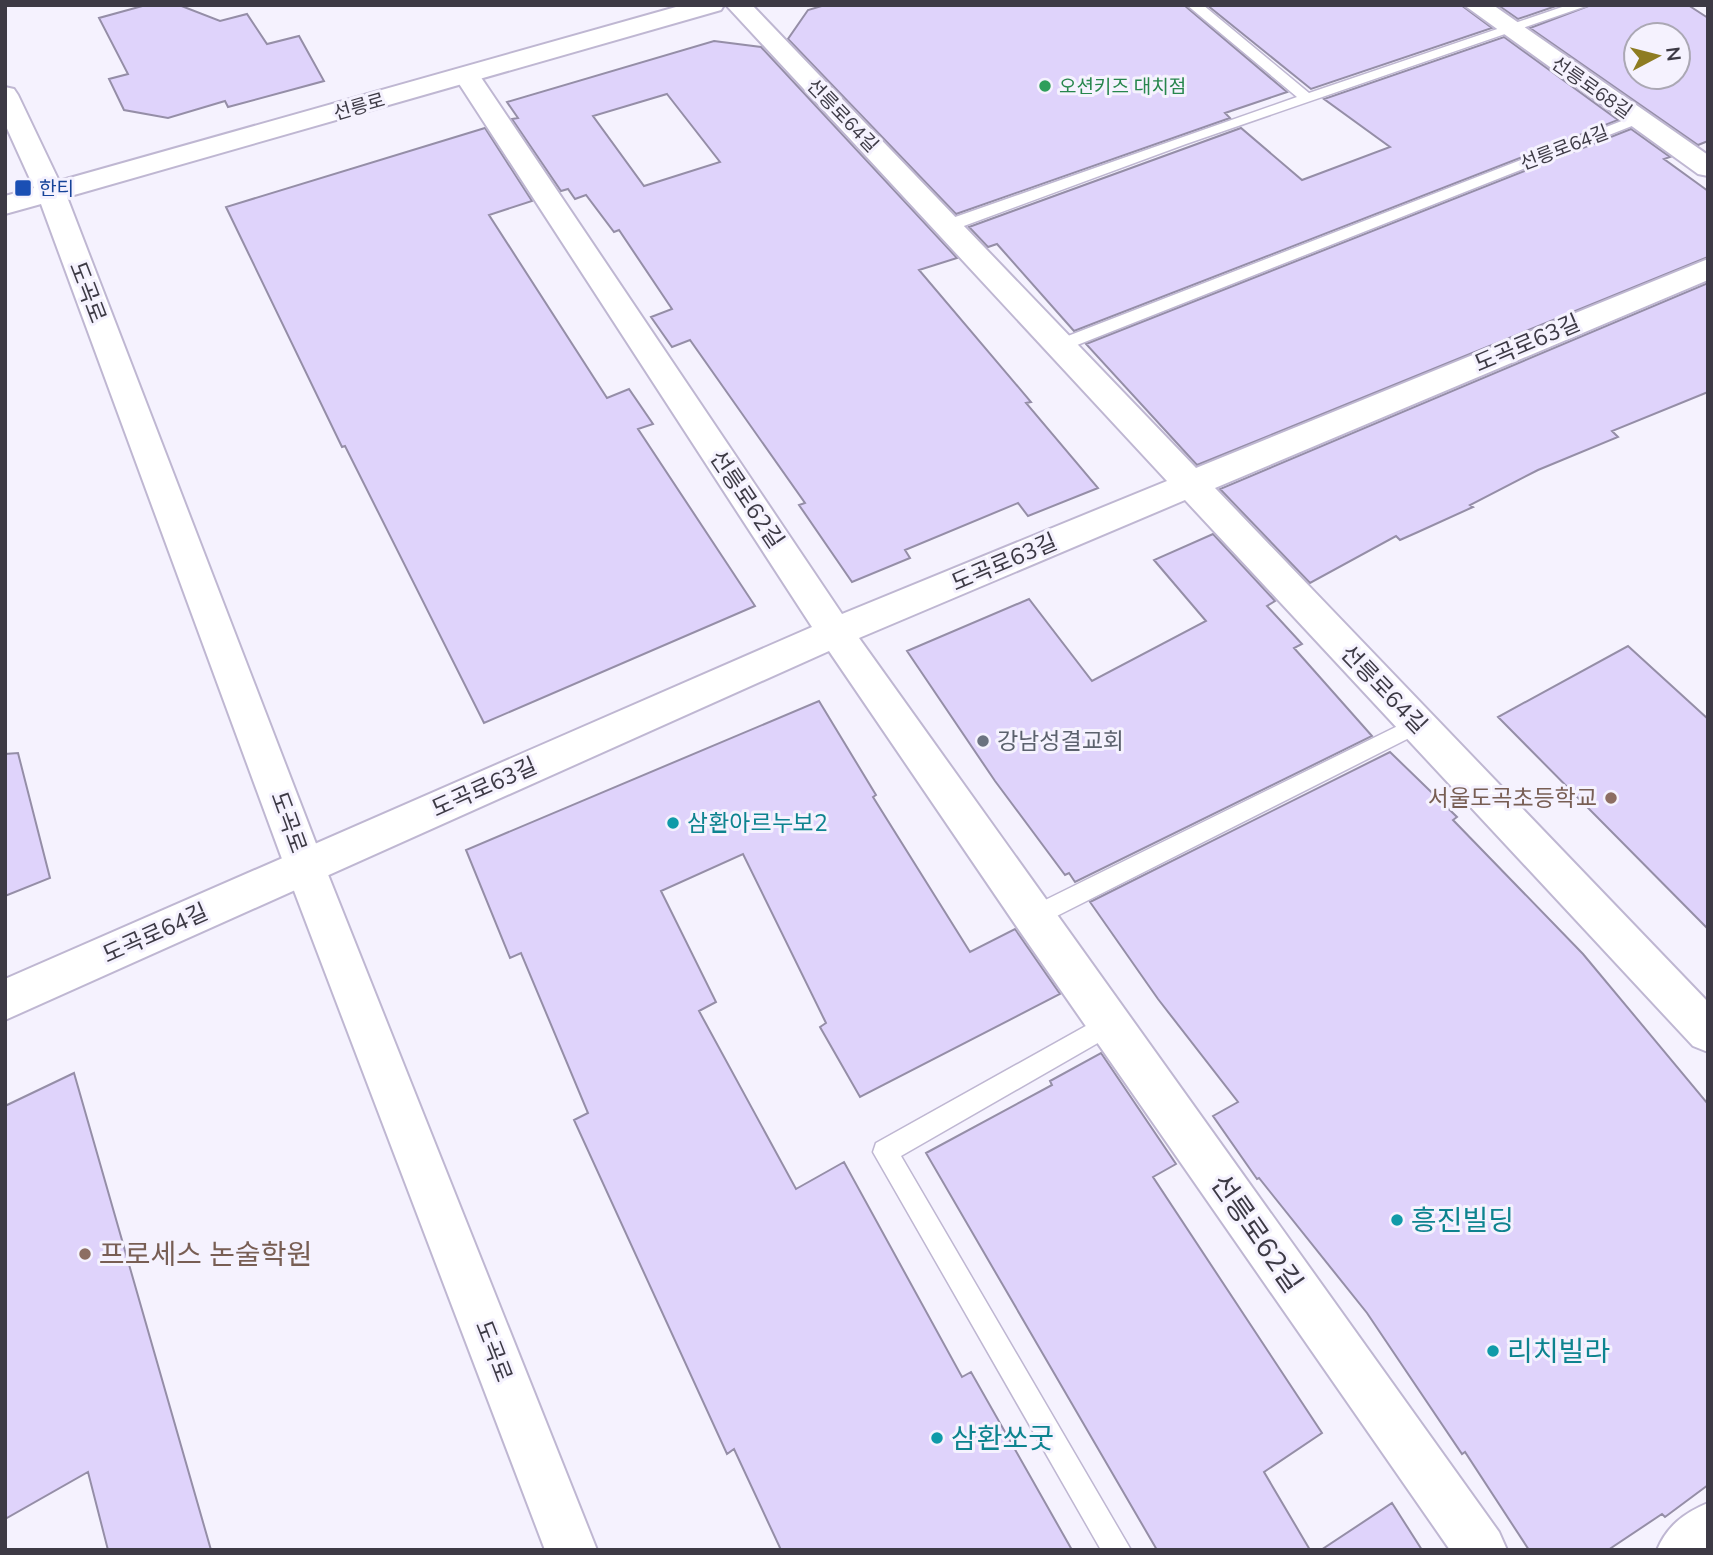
<svg xmlns="http://www.w3.org/2000/svg" width="1713" height="1555" font-family="'Nunito Sans','Noto Sans KR',sans-serif">
<style>
.building{fill:#dfd3fb;stroke:#958ea7;stroke-width:2;fill-rule:evenodd}
.lines{fill:none;stroke-linecap:round;stroke-linejoin:round}
.service-casing{stroke:#bfb7d2;stroke-width:3}
.minor-casing{stroke:#bfb7d2;stroke-width:4}
.secondary-casing{stroke:#bfb7d2;stroke-width:4}
.service{fill:#fff;fill-rule:evenodd}
.minor{fill:#fff;fill-rule:evenodd}
.secondary{fill:#fff;fill-rule:evenodd}
.leisure-dot{fill:#2e9e5b;stroke:#f5f2fe;stroke-width:2.5}
.transit-dot{fill:#1a4fb4;stroke:#f5f2fe;stroke-width:2.5}
.worship-dot{fill:#6b7280;stroke:#f5f2fe;stroke-width:2.5}
.education-dot{fill:#8d6e63;stroke:#f5f2fe;stroke-width:2.5}
.culture-dot{fill:#0f9aa8;stroke:#f5f2fe;stroke-width:2.5}
.labels{text-anchor:middle;stroke-width:6;stroke-linejoin:round;paint-order:stroke}
.far-leisure-label{font-size:19px;fill:#27864d;stroke:#f5f2fe;text-anchor:start}
.far-street-label{font-size:19px;fill:#3d3a45;stroke:#f5f2fe}
.far-transit-label{font-size:19px;fill:#164399;stroke:#f5f2fe;text-anchor:start}
.street-label{font-size:23px;fill:#3d3a45;stroke:#f5f2fe}
.worship-label{font-size:23px;fill:#5b616d;stroke:#f5f2fe;text-anchor:start}
.education-label{font-size:23px;fill:#785e54;stroke:#f5f2fe;text-anchor:end}
.culture-label{font-size:23px;fill:#0d838f;stroke:#f5f2fe;text-anchor:start}
.near-culture-label{font-size:28px;fill:#0d838f;stroke:#f5f2fe;text-anchor:start}
.near-street-label{font-size:28px;fill:#3d3a45;stroke:#f5f2fe}
.near-education-label{font-size:28px;fill:#785e54;stroke:#f5f2fe;text-anchor:start}
</style>
<rect width="100%" height="100%" fill="#f5f2fe"/>
<!-- building -->
<path class="building" d="M 146,5 L 179,5 L 220,21 L 247,14 L 267,44 L 299,36 L 324,81 L 228,107 L 225,101 L 168,118 L 124,110 L 109,79 L 128,74 L 99,18 Z
M 825,5 L 1184,5 L 1287,92 L 1225,113 L 1230,118 L 956,214 L 788,39 L 808,10 Z
M 1207,5 L 1461,5 L 1492,28 L 1311,89 Z
M 1498,5 L 1559,5 L 1518,19 Z
M 1591,5 L 1688,5 L 1708,18 L 1708,141 L 1698,145 L 1530,28 ZM 1636,35 L 1678,35 L 1678,77 L 1636,77 Z
M 1504,37 L 1618,120 L 1074,331 L 997,244 L 988,247 L 969,227 L 1241,128 L 1302,180 L 1390,147 L 1324,99 Z
M 714,41 L 761,47 L 957,258 L 919,270 L 1031,402 L 1026,403 L 1098,488 L 1028,516 L 1018,503 L 905,550 L 910,558 L 852,582 L 799,505 L 805,503 L 690,340 L 672,347 L 651,317 L 672,309 L 619,230 L 614,232 L 586,195 L 575,199 L 568,189 L 561,191 L 512,119 L 518,118 L 507,102 ZM 667,94 L 720,162 L 644,186 L 593,116 Z
M 485,128 L 532,201 L 489,215 L 607,398 L 629,389 L 653,424 L 638,429 L 755,606 L 484,723 L 345,446 L 342,447 L 226,207 Z
M 1631,129 L 1670,157 L 1664,159 L 1708,191 L 1708,257 L 1197,465 L 1086,344 Z
M 1708,283 L 1708,392 L 1612,431 L 1618,437 L 1538,470 L 1470,505 L 1473,507 L 1418,532 L 1400,540 L 1396,536 L 1310,583 L 1220,489 Z
M 1213,534 L 1275,601 L 1267,606 L 1302,644 L 1294,648 L 1372,736 L 1075,882 L 1069,873 L 1065,875 L 995,781 L 907,651 L 1029,599 L 1092,681 L 1206,621 L 1154,560 Z
M 1628,646 L 1708,719 L 1708,929 L 1498,717 Z
M 819,701 L 876,795 L 873,797 L 970,952 L 1015,929 L 1060,994 L 860,1097 L 820,1027 L 826,1023 L 743,854 L 661,891 L 716,1002 L 699,1011 L 796,1189 L 844,1162 L 962,1377 L 971,1372 L 1072,1550 L 781,1550 L 734,1449 L 727,1454 L 574,1120 L 588,1113 L 521,953 L 510,958 L 466,850 Z
M 1390,752 L 1457,817 L 1453,820 L 1583,954 L 1708,1104 L 1708,1485 L 1665,1517 L 1662,1514 L 1608,1550 L 1529,1550 L 1465,1452 L 1462,1454 L 1367,1313 L 1259,1178 L 1257,1179 L 1213,1116 L 1238,1102 L 1158,999 L 1090,902 Z
M 18,753 L 50,878 L 5,896 L 5,754 Z
M 1101,1053 L 1176,1164 L 1153,1177 L 1322,1433 L 1264,1472 L 1310,1550 L 1157,1550 L 926,1153 L 1052,1085 L 1050,1081 Z
M 74,1073 L 211,1550 L 108,1550 L 88,1472 L 5,1519 L 5,1106 Z
M 1392,1503 L 1422,1550 L 1321,1550 Z"/>
<g class="lines">
<defs>
<path id="service" d="M 1187,5 L 1203,5 L 1309,93 L 1568,5 L 1589,5 L 1186,144 L 953,230 L 941,230 L 939,226 L 941,222 L 1297,97 Z
M 1637,115 L 1644,119 L 1642,122 L 1067,349 L 1061,351 L 1053,345 L 1055,341 Z
M 1418,716 L 1425,718 L 1428,724 L 1425,730 L 1041,924 L 1033,927 L 1025,924 L 1022,917 L 1025,910 Z
M 1109,1013 L 1117,1016 L 1121,1024 L 1117,1032 L 901,1156 L 1131,1550 L 1101,1550 L 873,1152 L 876,1143 Z"/>
<path id="minor" d="M 726,5 L 752,5 L 1196,468 L 1708,259 L 1708,280 L 1215,488 L 1708,1002 L 1708,1052 L 1693,1046 L 1185,500 L 859,638 L 1499,1532 L 1507,1550 L 1450,1550 L 1019,930 L 829,651 L 5,1020 L 5,979 L 812,627 L 454,76 L 458,70 L 467,68 L 476,70 L 842,614 L 1167,481 Z
M 1464,5 L 1493,5 L 1708,155 L 1708,176 L 1698,174 Z
M 1708,1503 L 1708,1550 L 1657,1550 C 1667,1526 1684,1513 1708,1503 Z"/>
<path id="secondary" d="M 683,5 L 724,5 L 721,10 L 67,197 L 325,867 L 597,1550 L 545,1550 L 285,867 L 41,204 L 5,214 L 5,196 L 34,188 L 5,124 L 5,87 L 14,89 L 18,95 L 59,181 Z"/>
</defs>
<!-- service casing -->
<use href="#service" class="service-casing"/>
<!-- minor casing -->
<use href="#minor" class="minor-casing"/>
<!-- secondary casing -->
<use href="#secondary" class="secondary-casing"/>
<!-- service -->
<use href="#service" class="service"/>
<!-- minor -->
<use href="#minor" class="minor"/>
<!-- secondary -->
<use href="#secondary" class="secondary"/>
</g>
<!-- markers -->
<circle class="leisure-dot" cx="1045" cy="86" r="7"/>
<rect class="transit-dot" x="14" y="179" width="18" height="18" rx="3.5"/>
<circle class="worship-dot" cx="983" cy="741" r="7"/>
<g class="education-dot">
<circle cx="1611" cy="798" r="7"/>
<circle cx="85" cy="1254" r="7"/>
</g>
<g class="culture-dot">
<circle cx="673" cy="823" r="7"/>
<circle cx="1397" cy="1220" r="7"/>
<circle cx="1493" cy="1351" r="7"/>
<circle cx="937" cy="1438" r="7"/>
</g>
<g class="labels">
<!-- far-leisure labels -->
<g class="far-leisure-label">
<text x="1059" y="93">오션키즈 대치점</text>
</g>
<!-- far-street labels -->
<g class="far-street-label">
<text transform="translate(1592 87) rotate(35)" y="7">선릉로68길</text>
<text transform="translate(359 106) rotate(-16)" y="7">선릉로</text>
<text transform="translate(843 115) rotate(46)" y="7">선릉로64길</text>
<text transform="translate(1564 147) rotate(-21)" y="7">선릉로64길</text>
</g>
<!-- far-transit labels -->
<g class="far-transit-label">
<text x="39" y="195">한티</text>
</g>
<!-- street labels -->
<g class="street-label">
<text transform="translate(88 292) rotate(69)" y="8">도곡로</text>
<text transform="translate(1527 343) rotate(-23)" y="8">도곡로63길</text>
<text transform="translate(747 499) rotate(56)" y="8">선릉로62길</text>
<text transform="translate(1004 562) rotate(-23)" y="8">도곡로63길</text>
<text transform="translate(1384 689) rotate(46)" y="8">선릉로64길</text>
<text transform="translate(484 787) rotate(-24)" y="8">도곡로63길</text>
<text transform="translate(289 822) rotate(70)" y="8">도곡로</text>
<text transform="translate(155 933) rotate(-24)" y="8">도곡로64길</text>
<text transform="translate(494 1351) rotate(69)" y="8">도곡로</text>
</g>
<!-- worship labels -->
<g class="worship-label">
<text x="997" y="749">강남성결교회</text>
</g>
<!-- education labels -->
<g class="education-label">
<text x="1597" y="806">서울도곡초등학교</text>
</g>
<!-- culture labels -->
<g class="culture-label">
<text x="687" y="831">삼환아르누보2</text>
</g>
<!-- near-culture labels -->
<g class="near-culture-label">
<text x="1411" y="1230">흥진빌딩</text>
<text x="1507" y="1361">리치빌라</text>
<text x="951" y="1448">삼환쏘굿</text>
</g>
<!-- near-street labels -->
<g class="near-street-label">
<text transform="translate(1257 1233) rotate(55)" y="10">선릉로62길</text>
</g>
<!-- near-education labels -->
<g class="near-education-label">
<text x="99" y="1264">프로세스 논술학원</text>
</g>
</g>
<!-- border -->
<rect width="1713" height="1555" fill="none" stroke="#3d3a45" stroke-width="14"/>
<!-- north arrow -->
<g transform="translate(1657 56) rotate(83)"><circle r="33" fill="#f5f2fe" stroke="#aba8b4" stroke-width="2"/>
<path d="M0-5L12 26L0 18L-12 26Z" fill="#8e7c22"/>
<text y="-10" font-size="19" font-weight="bold" text-anchor="middle" fill="#3d3a45">N</text>
</g>
</svg>
